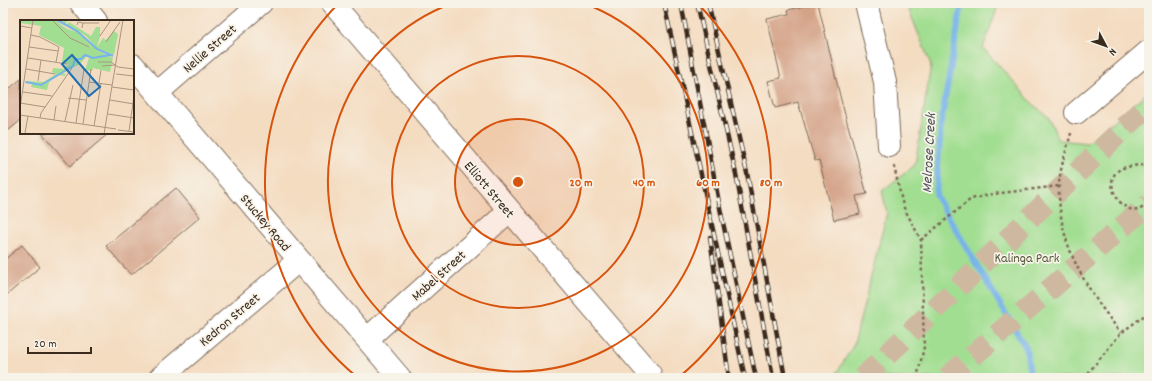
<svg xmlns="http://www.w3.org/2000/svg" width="1152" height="381" font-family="Dekko,sans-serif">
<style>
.green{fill:#a1de91;stroke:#6e8458}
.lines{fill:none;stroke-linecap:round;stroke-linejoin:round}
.stream{stroke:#78b3e9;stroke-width:6}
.building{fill:#d4a287}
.motorway-tunnel{stroke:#cfb8a0;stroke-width:22;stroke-dasharray:22 11;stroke-linecap:butt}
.minor-casing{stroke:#7c6857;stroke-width:24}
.path{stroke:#7c6857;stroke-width:2.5;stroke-dasharray:3 3;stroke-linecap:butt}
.minor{stroke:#fff;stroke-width:22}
.rail-casing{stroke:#3b2a1e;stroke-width:4.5}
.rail{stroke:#f7f3e8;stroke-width:3;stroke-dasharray:9;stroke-linecap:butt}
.ring{fill:none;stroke:#d7540e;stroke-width:2}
.labels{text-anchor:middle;stroke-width:3.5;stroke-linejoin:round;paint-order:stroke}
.street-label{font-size:14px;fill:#3b2a1e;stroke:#f7f3e8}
.park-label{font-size:14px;fill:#54573b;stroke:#f7f3e8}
.water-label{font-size:15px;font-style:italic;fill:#4d535b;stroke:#f7f3e8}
.inset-river{fill:none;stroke:#78b3e9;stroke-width:2}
.inset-road{fill:none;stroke:#aa9580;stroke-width:1}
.view{fill:#1f6fb2;fill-opacity:0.15;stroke:#1f6fb2;stroke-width:2}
.inset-edge{fill:none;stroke:#3b2a1e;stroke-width:2}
.centre{fill:#d7540e;stroke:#f7f3e8;stroke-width:2}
.ring-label{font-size:12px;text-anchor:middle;font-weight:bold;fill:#d7540e;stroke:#f7f3e8;stroke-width:3.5;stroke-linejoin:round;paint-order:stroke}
</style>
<rect width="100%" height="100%" fill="#f7f3e8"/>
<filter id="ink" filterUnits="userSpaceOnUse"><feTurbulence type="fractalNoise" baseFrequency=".025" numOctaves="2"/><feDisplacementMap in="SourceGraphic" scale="8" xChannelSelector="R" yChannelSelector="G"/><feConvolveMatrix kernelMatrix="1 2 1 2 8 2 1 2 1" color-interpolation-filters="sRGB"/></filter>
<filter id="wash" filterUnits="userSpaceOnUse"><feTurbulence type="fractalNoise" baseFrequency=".012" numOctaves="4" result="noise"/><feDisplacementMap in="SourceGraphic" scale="16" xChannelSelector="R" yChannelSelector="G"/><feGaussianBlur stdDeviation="0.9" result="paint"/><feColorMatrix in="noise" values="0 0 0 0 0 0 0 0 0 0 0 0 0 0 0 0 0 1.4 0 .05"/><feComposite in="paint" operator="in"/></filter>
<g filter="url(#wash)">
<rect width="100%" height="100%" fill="#f4dcc1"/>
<!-- green -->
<path class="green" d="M 906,3 L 999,3 L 983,48 L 1035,106 L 1048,117 L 1059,140 L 1087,143 L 1149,91 L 1149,378 L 834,378 L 854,344 L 887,213 L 882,191 L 915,165 L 931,65 Z"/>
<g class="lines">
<!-- stream -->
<path class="stream" d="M 962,3 L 941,122 L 936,196 L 1026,348 L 1030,375 L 1029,378"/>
</g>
<g id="blocks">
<!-- building -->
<path class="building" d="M 818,3 L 841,100 L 867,194 L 856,196 L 860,214 L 834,220 L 819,160 L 815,161 L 798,102 L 775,108 L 768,81 L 781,78 L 767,19 L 789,14 L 788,10 Z
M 21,79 L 21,120 L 3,135 L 3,94 Z
M 42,133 L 109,133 L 70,166 Z
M 176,188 L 200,217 L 131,275 L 106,246 Z
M 22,245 L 40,267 L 3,298 L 3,261 Z"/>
</g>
</g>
<g filter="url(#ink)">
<use href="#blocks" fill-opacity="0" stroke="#7c6857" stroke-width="1"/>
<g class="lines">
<!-- motorway-tunnel -->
<path class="motorway-tunnel" d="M 863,378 L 1149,104
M 947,378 L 1149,204"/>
<defs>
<path id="minor" d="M 81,3 L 96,21
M 332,3 L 650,374
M 866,3 L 885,82 L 889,146
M 133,65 L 400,378
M 157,93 L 261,3
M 1076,113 L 1149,51
M 367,339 L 509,211
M 160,378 L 299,260"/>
</defs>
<!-- minor casing -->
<use href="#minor" class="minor-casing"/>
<!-- path -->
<path class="path" d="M 1071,133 C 1067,150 1059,169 1059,187 C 1058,246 1086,288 1121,333
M 1149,164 C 1140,166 1126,165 1119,170 C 1102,181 1120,213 1138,210 C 1141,209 1146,206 1149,204
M 894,166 L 903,206 L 921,240 L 924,347 L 917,378
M 921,240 L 971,199 L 993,194 L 1059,186
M 1084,378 L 1121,333 L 1149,312"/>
<!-- minor -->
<use href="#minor" class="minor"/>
<defs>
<path id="rail" d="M 664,3 L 745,378
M 681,3 L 721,213 L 756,378
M 697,3 L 736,174 L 773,378
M 708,3 L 747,173 L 785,378
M 710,237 L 729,378"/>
</defs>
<!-- rail casing -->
<use href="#rail" class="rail-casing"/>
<!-- rail -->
<use href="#rail" class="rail"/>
</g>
</g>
<!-- distance rings -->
<circle cx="518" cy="182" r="63" fill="#d7540e" fill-opacity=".12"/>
<g class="ring">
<circle cx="518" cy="182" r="63"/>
<circle cx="518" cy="182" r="126"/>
<path d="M583 3A190 190 0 1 1 453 3"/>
<path d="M357 377A253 253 0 0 1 339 3M697 3A253 253 0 0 1 679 377"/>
</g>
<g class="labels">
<!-- street labels -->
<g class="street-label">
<text transform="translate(209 48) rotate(-41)" y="5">Nellie Street</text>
<text transform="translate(490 189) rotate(50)" y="5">Elliott Street</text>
<text transform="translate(266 222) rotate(50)" y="5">Stuckey Road</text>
<text transform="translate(438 275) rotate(-42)" y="5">Mabel Street</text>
<text transform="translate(229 319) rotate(-40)" y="5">Kedron Street</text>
</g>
<!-- park labels -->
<g class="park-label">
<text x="1027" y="262">Kalinga Park</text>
</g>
<!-- water labels -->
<g class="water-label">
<text transform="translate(928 153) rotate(-87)" y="5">Melrose Creek</text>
</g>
</g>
<!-- overview -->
<g transform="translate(20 20)">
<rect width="114" height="114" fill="#f4dcc1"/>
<path d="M 0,0 L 35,0 L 47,9 L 57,12 L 77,30 L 93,38 L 90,52 L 73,48 L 72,51 L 65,50 L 69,38 L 67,36 L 60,44 L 42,53 L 46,54 L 45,56 L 39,55 L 29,62 L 27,70 L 11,67 L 12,64 L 5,63 L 5,61 L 24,62 L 36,54 L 32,52 L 33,48 L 44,49 L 48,44 L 42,42 L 44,28 L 19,15 L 21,6 L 0,3 ZM 38,0 L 47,0 L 46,5 L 49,2 L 71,16 L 76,7 L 80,7 L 80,17 L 77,27 L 83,18 L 86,20 L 94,11 L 98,14 L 94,35 L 77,29 L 66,16 Z" fill="#a1de91"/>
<path class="inset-river" d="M 37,0 L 57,11 L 77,29 L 93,36M 6,62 L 21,65 L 53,46 L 55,39 L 61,39 L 65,35 L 73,38 L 90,35"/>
<path class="inset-road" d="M 32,0 L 50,18 L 69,27M 63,3 L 79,3M 57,5 L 58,2 L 63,3 L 62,8M 0,6 L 12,8M 11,15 L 20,17 L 39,27 L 36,42M 80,16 L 91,0M 86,22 L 100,2M 9,27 L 38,31M 8,38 L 47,44M 78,42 L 91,42 L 98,47 L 114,49M 82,46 L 95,45M 6,49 L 35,54M 96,54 L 114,56M 18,61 L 21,40M 69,62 L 92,65M 79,63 L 81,50M 92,67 L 114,70M 3,72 L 32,76M 48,78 L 66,80M 90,80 L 114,84M 0,83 L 25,87M 0,88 L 13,0M 88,94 L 114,98M 0,95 L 96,109M 20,98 L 21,93 L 52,48M 34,100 L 36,86M 45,101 L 53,65M 56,103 L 64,49M 63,104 L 71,49M 74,106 L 81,63M 98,110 L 114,112M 109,111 L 114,76M 5,113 L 8,96M 84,114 L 103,0"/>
<path class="view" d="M 52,35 L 80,67 L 69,76 L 42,44 Z"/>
<rect width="114" height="114" class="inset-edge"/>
</g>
<circle cx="518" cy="182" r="6" class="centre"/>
<g class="ring-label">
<text x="581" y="186">20 m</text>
<text x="644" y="186">40 m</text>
<text x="708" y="186">60 m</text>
<text x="771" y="186">80 m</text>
</g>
<!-- margin -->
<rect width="1152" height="381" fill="none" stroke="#f7f3e8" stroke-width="16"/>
<!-- north arrow -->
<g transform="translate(1106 46) rotate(131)" stroke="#f7f3e8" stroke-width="3" paint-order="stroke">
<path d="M0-3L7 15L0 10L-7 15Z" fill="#3b2a1e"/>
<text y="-6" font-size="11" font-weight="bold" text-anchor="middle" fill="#3b2a1e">N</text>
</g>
<!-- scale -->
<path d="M28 347v6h63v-6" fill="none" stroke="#3b2a1e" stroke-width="2"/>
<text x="34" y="347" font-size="12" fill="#3b2a1e" stroke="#f7f3e8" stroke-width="3" paint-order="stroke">20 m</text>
</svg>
